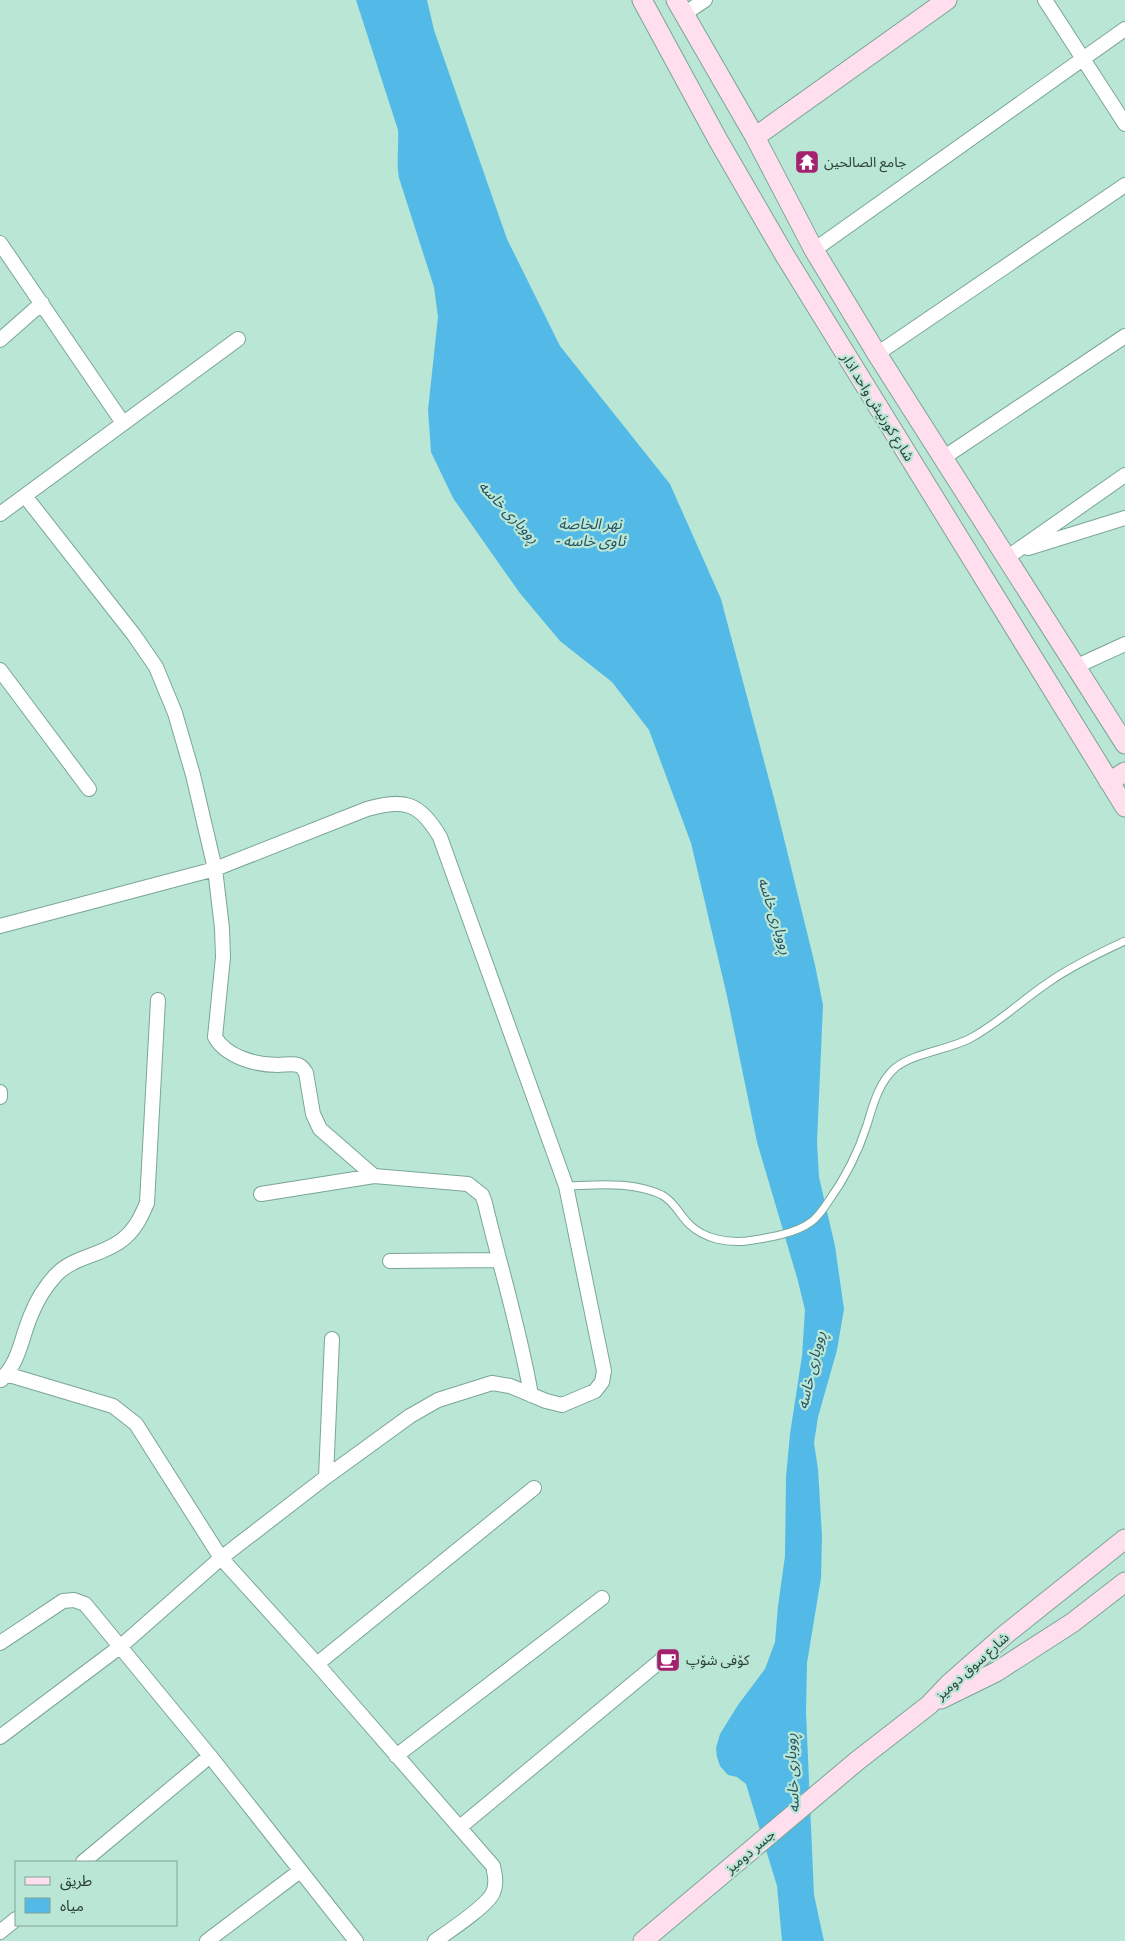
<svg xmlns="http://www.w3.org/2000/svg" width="1125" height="1941" font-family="'Titillium Web','Noto Sans Arabic',sans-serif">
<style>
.water{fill:#53bae7}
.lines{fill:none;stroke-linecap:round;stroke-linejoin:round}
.lane-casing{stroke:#7ba696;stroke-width:9}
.street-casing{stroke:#7ba696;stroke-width:16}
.secondary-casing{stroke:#7ba696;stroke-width:21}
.lane{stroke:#fff;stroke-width:7}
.street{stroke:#fff;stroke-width:14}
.secondary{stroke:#ffdeee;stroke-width:19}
.labels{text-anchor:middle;stroke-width:4.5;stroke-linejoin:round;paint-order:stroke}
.poi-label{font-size:14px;fill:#2c3e37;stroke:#b9e6d5;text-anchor:start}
.street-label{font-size:14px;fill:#2c3e37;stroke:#b9e6d5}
.water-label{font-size:15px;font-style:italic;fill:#275266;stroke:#b9e6d5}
</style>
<rect width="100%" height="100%" fill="#b9e6d5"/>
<!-- water -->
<path class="water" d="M 356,0 L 427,0 L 434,30 L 507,239 L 560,346 L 670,484 L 721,599 L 776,806 L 815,965 L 823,1005 L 817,1142 L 819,1177 L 835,1246 L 844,1309 L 837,1350 L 818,1417 L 814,1443 L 818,1469 L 822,1536 L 821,1578 L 807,1663 L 806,1712 L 814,1895 L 824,1941 L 782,1941 L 777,1886 L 746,1784 L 737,1777 L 728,1775 L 720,1766 L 717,1757 L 716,1748 L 720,1734 L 738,1705 L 765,1669 L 775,1642 L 778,1606 L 785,1556 L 786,1477 L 790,1434 L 802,1356 L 805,1310 L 798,1281 L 757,1142 L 727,996 L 691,843 L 649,730 L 612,682 L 560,641 L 519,592 L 453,498 L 431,452 L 428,410 L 438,317 L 434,287 L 399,178 C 396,162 399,146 398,130 Z"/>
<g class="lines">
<defs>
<path id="lane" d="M 566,1186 C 598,1185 632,1181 662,1195 C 675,1202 680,1216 690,1225 C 705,1239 727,1243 747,1241 C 767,1238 795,1234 811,1222 C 819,1216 823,1209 828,1202 C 846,1177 858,1153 867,1125 C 873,1105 879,1082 895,1068 C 914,1053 947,1050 969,1039 C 998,1024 1022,1000 1049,982 C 1072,966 1099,953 1125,941"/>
<path id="street" d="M 1045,0 L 1125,124
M 684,14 L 705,0
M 0,243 L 123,423
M 814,250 L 1125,29
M 0,340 L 42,303
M 877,354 L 1125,185
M 943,458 L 1125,336
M 25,496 L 134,635 L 156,667 L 175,713 L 193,775 L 215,869 L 222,928 L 223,957 L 215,1037 C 226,1057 256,1065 278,1065 C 284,1065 292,1063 298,1065 C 302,1066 304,1070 306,1073 L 313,1114 L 320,1129 L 374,1176
M 0,514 L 238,339
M 1028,548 L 1125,518
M 1015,552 L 1125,475
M 1077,666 L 1125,644
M 0,670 L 89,789
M 0,926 L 215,869 L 367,809 C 405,798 420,803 440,837 L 566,1186 L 604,1371 L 602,1382 L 595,1391 L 562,1405 L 546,1401 L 510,1386 L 492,1383 L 438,1400 L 410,1416 L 326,1477 L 221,1558 L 121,1646 L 0,1737
M 0,1092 L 0,1097
M 261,1194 L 374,1176 L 468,1184 L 482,1195 L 485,1203 C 500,1267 520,1330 531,1395
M 390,1261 L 498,1260
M 6,1374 L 113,1406 L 136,1424 L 221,1558 L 317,1664 L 493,1866 C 495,1875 497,1884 493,1893 C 486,1907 449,1931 435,1941
M 1,1380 C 20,1361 21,1338 31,1315 C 37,1300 44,1288 55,1276 C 73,1256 102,1256 122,1240 C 135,1230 141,1217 147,1203 L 158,1000
M 326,1477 L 332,1339
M 0,1643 L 63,1601 L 74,1600 L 85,1604 L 210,1756 L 356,1941
M 317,1664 L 534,1488
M 396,1756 L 602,1598
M 460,1827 L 665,1657
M 83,1862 L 210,1756
M 0,1932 L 16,1919
M 207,1941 L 300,1871"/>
<path id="secondary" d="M 642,0 L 718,140 L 784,254 L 1125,807
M 676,0 L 755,137 L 814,250 L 877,354 L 1125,744
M 755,137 L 947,0
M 1109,782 L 1125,772
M 941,1699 L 996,1672 L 1072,1623 L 1125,1582
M 643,1941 L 857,1761 L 929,1705 L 949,1684 L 1006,1634 L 1125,1539"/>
</defs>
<!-- lane casing -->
<use href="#lane" class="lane-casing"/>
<!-- street casing -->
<use href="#street" class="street-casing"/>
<!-- secondary casing -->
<use href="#secondary" class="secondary-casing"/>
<!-- lane -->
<use href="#lane" class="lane"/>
<!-- street -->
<use href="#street" class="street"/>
<!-- secondary -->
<use href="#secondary" class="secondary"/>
</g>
<!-- icons -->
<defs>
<symbol id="temple-square" viewBox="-11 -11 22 22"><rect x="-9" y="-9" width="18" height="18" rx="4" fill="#a4216e" stroke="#b9e6d5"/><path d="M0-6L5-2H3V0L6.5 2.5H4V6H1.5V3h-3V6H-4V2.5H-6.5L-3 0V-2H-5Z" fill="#fff"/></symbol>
<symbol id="cafe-square" viewBox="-11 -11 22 22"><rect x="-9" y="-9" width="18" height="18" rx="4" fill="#a4216e" stroke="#b9e6d5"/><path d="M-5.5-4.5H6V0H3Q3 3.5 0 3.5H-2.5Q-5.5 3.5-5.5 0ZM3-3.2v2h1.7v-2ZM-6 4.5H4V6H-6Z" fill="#fff"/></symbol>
</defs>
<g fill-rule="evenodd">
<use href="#temple-square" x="793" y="148" width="28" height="28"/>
<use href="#cafe-square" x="654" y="1646" width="28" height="28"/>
</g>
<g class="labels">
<!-- poi labels -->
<g class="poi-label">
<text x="824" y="167">جامع الصالحين</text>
<text x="686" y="1665">کۆفی شۆپ</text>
</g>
<!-- street labels -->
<g class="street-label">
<text transform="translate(878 407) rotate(58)" y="5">شارع كورنيش واحد اذار</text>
<text transform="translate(972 1666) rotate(-42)" y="5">شارع سوق دوميز</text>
<text transform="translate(750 1851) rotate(-40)" y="5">جسر دوميز</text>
</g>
<!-- water labels -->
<g class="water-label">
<text transform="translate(509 512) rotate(46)" y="5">ڕووباری خاسە</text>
<text x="590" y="529">نهر الخاصة<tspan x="590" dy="17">- ئاوی خاسە</tspan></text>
<text transform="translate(775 916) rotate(72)" y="5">ڕووباری خاسە</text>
<text transform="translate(811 1370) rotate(-77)" y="5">ڕووباری خاسە</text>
<text transform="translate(792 1773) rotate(-93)" y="5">ڕووباری خاسە</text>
</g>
</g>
<!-- legend -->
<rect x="15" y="1861" width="162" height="65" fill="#b9e6d5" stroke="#81a396"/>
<rect x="25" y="1877" width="25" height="8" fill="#ffdeee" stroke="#81a396"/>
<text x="60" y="1886" font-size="15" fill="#2c3e37">طريق</text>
<rect x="25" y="1898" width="25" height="15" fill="#53bae7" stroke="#81a396"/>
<text x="60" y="1911" font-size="15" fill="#2c3e37">مياه</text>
</svg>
